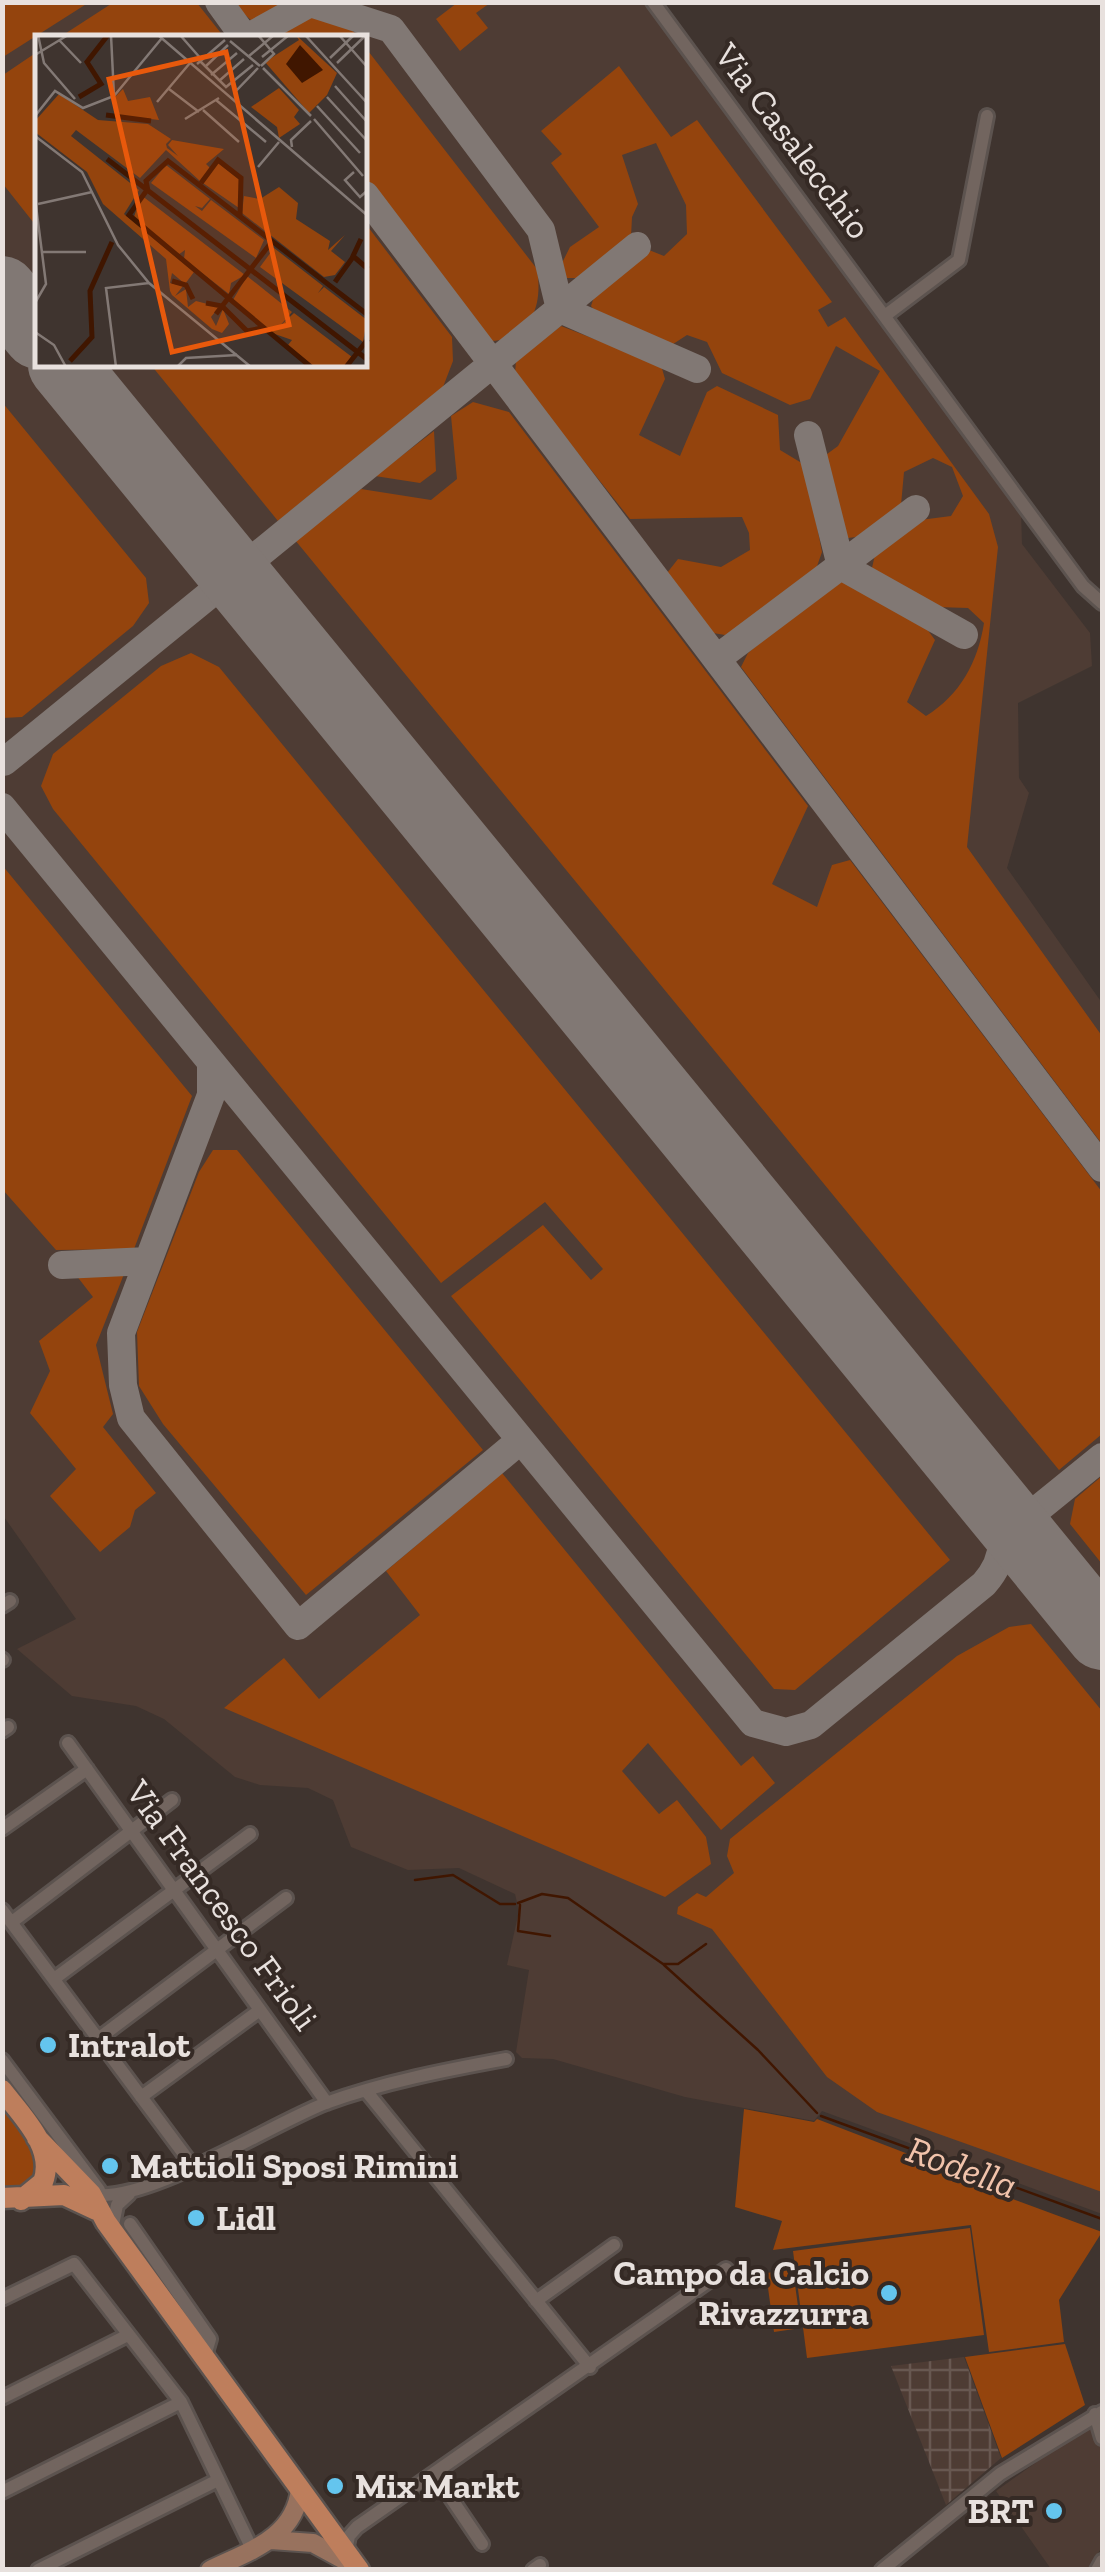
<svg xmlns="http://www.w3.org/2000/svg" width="1105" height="2572" font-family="'Zilla Slab',serif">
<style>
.built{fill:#4e3c34;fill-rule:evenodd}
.industrial{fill:url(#industrial-grid)}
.green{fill:#94440d}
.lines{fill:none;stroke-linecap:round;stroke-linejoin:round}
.stream{stroke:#401600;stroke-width:2.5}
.taxiway{stroke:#817874;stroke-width:28}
.runway{stroke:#817874;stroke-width:70}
.street-casing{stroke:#5c534f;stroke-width:18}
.secondary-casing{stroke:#5c534f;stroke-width:22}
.primary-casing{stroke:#5c534f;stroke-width:25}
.street{stroke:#72655f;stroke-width:12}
.secondary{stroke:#98725e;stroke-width:18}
.primary{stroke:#be7e5c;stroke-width:20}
.poi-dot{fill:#64c5ee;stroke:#352a25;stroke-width:4}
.labels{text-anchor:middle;stroke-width:8;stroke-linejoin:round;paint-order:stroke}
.street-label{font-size:35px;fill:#e8e1de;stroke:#352a25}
.poi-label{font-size:35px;font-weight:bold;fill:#e8e1de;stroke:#352a25;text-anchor:start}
.water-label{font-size:38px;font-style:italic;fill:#f1c3ab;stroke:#352a25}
.inset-river{fill:none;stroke:#401600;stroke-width:5}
.inset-road{fill:none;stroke:#837975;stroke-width:2.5}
.view{fill:#e8590c;fill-opacity:0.15;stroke:#e8590c;stroke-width:5}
.inset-edge{fill:none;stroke:#e8e1de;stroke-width:5}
</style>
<defs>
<pattern id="industrial-grid" width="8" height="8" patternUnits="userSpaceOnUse" patternTransform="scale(2.5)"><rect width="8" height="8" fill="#4e3c34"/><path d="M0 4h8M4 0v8" fill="none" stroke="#685851"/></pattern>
</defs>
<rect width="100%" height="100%" fill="#3f342f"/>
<!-- built -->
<path class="built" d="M 2,3 L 646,3 L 1021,511 L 1022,544 L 1090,633 L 1092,666 L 1018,703 L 1019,778 L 1029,793 L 1007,868 L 1102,1003 L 1102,2214 L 822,2111 L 814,2121 L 685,2097 L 553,2059 L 522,2058 L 516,2052 L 529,1970 L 507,1965 L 519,1911 L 515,1894 L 459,1868 L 408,1870 L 351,1847 L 333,1800 L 308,1788 L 260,1785 L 235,1777 L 164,1719 L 136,1706 L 72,1696 L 17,1649 L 76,1619 L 2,1514 ZM 38,38 L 365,38 L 365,365 L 38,365 Z
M 1086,2427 L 1096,2433 L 1102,2450 L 1102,2547 L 1088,2569 L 1051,2569 L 996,2491 Z"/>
<!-- industrial -->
<path class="industrial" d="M 964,2357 L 1001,2458 L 946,2505 L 891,2366 Z"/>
<!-- green -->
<path class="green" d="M 3,2 L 88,2 L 88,3 L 3,57 Z
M 114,2 L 197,3 L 224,37 L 60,37 Z
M 232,3 L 288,3 L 253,22 Z
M 457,3 L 490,3 L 476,13 L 488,28 L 460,51 L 436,19 Z
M 302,16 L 347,24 L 358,37 L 268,37 Z
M 365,47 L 537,269 C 543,305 532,339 490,341 L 365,177 Z
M 37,52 L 37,227 L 3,184 L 3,75 Z
M 619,66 L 671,137 L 697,120 L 832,302 L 818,310 L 828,327 L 845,317 L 989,514 L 998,547 L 967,847 L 1102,1036 L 1102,1144 L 741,667 L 748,653 L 830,582 L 848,580 L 924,625 L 935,640 L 907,702 L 926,716 C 960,695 978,662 984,623 L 968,608 L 937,607 L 872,568 L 876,550 L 920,520 L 951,516 L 963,496 L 952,467 L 933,458 L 904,472 L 901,505 L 863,536 L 848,538 L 836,528 L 823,457 L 838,446 L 880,371 L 836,346 L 810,399 L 790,405 L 722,373 L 707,342 L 687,335 L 667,348 L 599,316 L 591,306 L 596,291 L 649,250 L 664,256 L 687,234 L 686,205 L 656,143 L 622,155 L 638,204 L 632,217 L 631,237 L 579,278 L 566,278 L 561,265 L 570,247 L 599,227 L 551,163 L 562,154 L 541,131 Z
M 365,223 L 452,337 L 453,361 L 443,387 L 278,521 L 151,365 L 365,365 Z
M 561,326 L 661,365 L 665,379 L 639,435 L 680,456 L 707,392 L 717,386 L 778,415 L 780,450 L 805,465 L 822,552 L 816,569 L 731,636 L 713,633 L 667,573 L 678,559 L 721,567 L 750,550 L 749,533 L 742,517 L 630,519 L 515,374 L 516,360 Z
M 2,402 L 146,578 L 149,603 L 133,626 L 22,717 L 3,718 Z
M 473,402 L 509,412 L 808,806 L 772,884 L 817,907 L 832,865 L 850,860 L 1102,1192 L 1102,1434 L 1059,1470 L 295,540 L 361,489 L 431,500 L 457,479 L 451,416 Z
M 434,431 L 436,471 L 420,483 L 375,476 Z
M 191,653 L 219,667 L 950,1560 L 795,1690 L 774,1689 L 451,1296 L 543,1225 L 591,1280 L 603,1269 L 545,1202 L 441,1283 L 53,809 L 41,786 L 53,754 L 161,666 Z
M 2,865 L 192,1096 L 134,1249 L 56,1250 L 3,1190 Z
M 213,1150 L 237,1150 L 483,1450 L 306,1595 L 163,1424 L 139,1386 L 137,1332 L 199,1172 Z
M 124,1274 L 96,1345 L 113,1414 L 103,1427 L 156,1493 L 135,1510 L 130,1527 L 100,1552 L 50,1496 L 76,1469 L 30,1413 L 50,1371 L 39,1341 L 93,1297 L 76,1275 Z
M 502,1473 L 741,1766 L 753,1756 L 775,1783 L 721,1830 L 648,1743 L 622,1771 L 659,1814 L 677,1800 L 706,1837 L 711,1864 L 665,1897 L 224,1708 L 284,1658 L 319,1699 L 420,1615 L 386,1571 Z
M 1102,1476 L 1102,1564 L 1070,1524 L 1075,1499 Z
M 1031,1624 L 1102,1711 L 1102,2192 L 877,2112 L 827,2077 L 712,1929 L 677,1914 L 678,1907 L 697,1893 L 706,1897 L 734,1873 L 727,1856 L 730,1839 L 957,1656 L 1009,1627 Z
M 2,2104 L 38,2154 L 34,2186 L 3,2190 Z
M 744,2109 L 814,2122 L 817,2119 L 916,2157 L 915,2163 L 1102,2232 L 1059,2300 L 1064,2342 L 989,2352 L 971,2225 L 773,2250 L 782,2221 L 735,2207 Z
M 970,2228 L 984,2335 L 807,2358 L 793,2251 Z
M 793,2270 L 801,2328 L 774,2332 L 766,2273 Z
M 1065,2344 L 1085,2405 L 1002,2458 L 965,2357 Z"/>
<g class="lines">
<!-- stream -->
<path class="stream" d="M 415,1880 L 453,1875 L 500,1904 L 515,1904
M 518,1903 L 542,1894 L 568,1898 L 663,1964 L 678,1964 L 706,1944
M 520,1905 L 518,1931 L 550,1936
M 664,1965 L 758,2050 L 817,2113
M 821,2116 L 1102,2219"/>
<!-- taxiway -->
<path class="taxiway" d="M 219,2 L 245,38
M 247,38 L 310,3 L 391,29 L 541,230 L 560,309 L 697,369
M 365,195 L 1102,1168
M 808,435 L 841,566 L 964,635
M 719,657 L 916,509
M 4,762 L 637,246
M 2,807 L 753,1723 L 786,1732 L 811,1725 L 984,1584 C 1010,1555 1004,1528 988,1496
M 211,1062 L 211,1095 L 121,1333 L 123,1385 L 131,1418 L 298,1626 L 510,1449
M 62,1265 L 148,1261
M 994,1503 L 1014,1517 L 1028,1517 L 1102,1457"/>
<!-- runway -->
<path class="runway" d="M 2,291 L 38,334
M 63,365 L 1102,1635"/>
<defs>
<path id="street" d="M 653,2 L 1083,586 L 1102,603
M 886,315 L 959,260 L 987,116
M 2,1606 L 10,1601
M 2,1659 L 3,1660
M 2,1731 L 8,1727
M 68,1743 L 327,2103
M 2,1829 L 87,1769
M 2,1910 L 192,2165
M 12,1922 L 172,1800
M 54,1979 L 250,1834
M 98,2039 L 286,1898
M 2,2060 L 99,2190
M 367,2092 L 590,2367
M 141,2097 L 260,2010
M 91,2194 C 143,2206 271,2124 326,2103 C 384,2082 446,2070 506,2059
M 130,2224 L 210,2339 L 205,2356
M 112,2230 L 117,2205 L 129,2194
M 2,2299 L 74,2264 L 181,2402 L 252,2549
M 536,2301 L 614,2245
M 2,2398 L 128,2335
M 1095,2414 L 1102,2438
M 434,2473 L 482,2544
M 2,2492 L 181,2402
M 346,2551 L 349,2536 L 357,2527 L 726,2269
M 38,2570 L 218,2480
M 533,2570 L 540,2565
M 882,2570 L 1000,2474 L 1102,2412
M 1097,2570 L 1102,2561"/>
<path id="secondary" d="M 271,2540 L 313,2543 L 355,2566
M 210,2570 C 249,2551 295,2538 300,2489"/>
<path id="primary" d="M 2,2090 C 21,2115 56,2148 43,2182 L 21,2200
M 37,2138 L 91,2194 L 106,2222 L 359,2570
M 2,2198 L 64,2195 L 96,2210"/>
</defs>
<!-- street casing -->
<use href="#street" class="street-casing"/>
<!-- secondary casing -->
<use href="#secondary" class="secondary-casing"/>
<!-- primary casing -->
<use href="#primary" class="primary-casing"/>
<!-- street -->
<use href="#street" class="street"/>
<!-- secondary -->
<use href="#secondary" class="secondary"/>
<!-- primary -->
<use href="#primary" class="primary"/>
</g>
<!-- markers -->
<g class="poi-dot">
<circle cx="48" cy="2045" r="10"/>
<circle cx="110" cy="2166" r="10"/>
<circle cx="196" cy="2218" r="10"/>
<circle cx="889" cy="2293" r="10"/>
<circle cx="335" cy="2486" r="10"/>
<circle cx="1054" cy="2511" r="10"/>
</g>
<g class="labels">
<!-- street labels -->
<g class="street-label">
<text transform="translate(793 141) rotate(53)" y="12">Via Casalecchio</text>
<text transform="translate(222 1905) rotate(54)" y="12">Via Francesco Frioli</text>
</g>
<!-- poi labels -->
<g class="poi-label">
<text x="68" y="2057">Intralot</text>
<text x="130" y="2178">Mattioli Sposi Rimini</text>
<text x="216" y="2230">Lidl</text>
<text x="869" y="2285" text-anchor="end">Campo da Calcio<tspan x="869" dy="40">Rivazzurra</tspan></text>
<text x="355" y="2498">Mix Markt</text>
<text x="1034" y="2523" text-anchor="end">BRT</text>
</g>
<!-- water labels -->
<g class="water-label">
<text transform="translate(962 2167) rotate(20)" y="13">Rodella</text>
</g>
</g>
<!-- overview -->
<g transform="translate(35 35)">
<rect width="332" height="332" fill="#3f342f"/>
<path d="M 261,0 L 302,38 L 292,60 L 274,78 L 230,27 L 264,5 ZM 244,53 L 264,75 L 259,82 L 265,89 L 244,103 L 242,92 L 216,72 ZM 88,54 L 93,66 L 115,62 L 124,85 L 83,80 L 80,62 ZM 24,59 L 63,85 L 113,89 L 136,104 L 131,109 L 132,113 L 143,121 L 133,110 L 137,105 L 189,114 L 171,129 L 175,133 L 165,146 L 131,115 L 105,143 L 41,95 L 36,101 L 104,155 L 89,179 L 159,237 L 150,249 L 137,238 L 135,248 L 148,251 L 140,261 L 151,254 L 153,272 L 161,266 L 184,272 L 176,282 L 181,291 L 188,274 L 194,289 L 187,298 L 177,294 L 137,260 L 135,256 L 131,224 L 68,169 L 52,137 L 0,97 L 0,86 ZM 183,128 L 206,146 L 204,173 L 168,148 ZM 131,130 L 175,164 L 167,173 L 160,171 L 167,176 L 176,165 L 229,205 L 221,223 L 116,148 ZM 244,152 L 263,168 L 261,184 L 295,206 L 293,215 L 310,200 L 296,216 L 310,227 L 300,240 L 289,242 L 207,178 L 209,161 L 225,164 ZM 106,160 L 210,240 L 196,248 L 194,259 L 149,224 L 150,215 L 143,220 L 99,182 ZM 239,213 L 288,251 L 283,258 L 289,252 L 332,285 L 328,307 L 225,232 ZM 212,241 L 257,277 L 243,293 L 259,278 L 317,322 L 309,332 L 279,332 L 239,299 L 253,310 L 257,305 L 237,298 L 198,265 Z" fill="#94440d"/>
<path d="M 265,10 L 288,35 L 267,48 L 251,29 Z" fill="#401600"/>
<path class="inset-river" d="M 44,62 L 66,49 L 52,27 L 73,0M 71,80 L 116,86M 72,124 L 333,325M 166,148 L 183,125 L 206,143 L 205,181M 112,155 L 94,180 L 276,332M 113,156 L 111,146 L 133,126 L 333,280M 326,204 L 318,221 L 333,234M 137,246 L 151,250 L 158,264M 300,247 L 318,222M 171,268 L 187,271 L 212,296 L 227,293M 181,279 L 235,209M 35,326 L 57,302 L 55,256 L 77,207M 311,332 L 333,304"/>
<path class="inset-road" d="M 3,0 L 9,28 L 40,64M 76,0 L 79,61M 123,0 L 333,181M 145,0 L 167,25M 223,0 L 239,19 L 226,31M 270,0 L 333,69M 304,0 L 333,33M 25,6 L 46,28M 195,6 L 225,31M 0,20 L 33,0M 214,21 L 239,0M 227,22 L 254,0M 295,23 L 319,0M 165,26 L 191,52 L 218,30M 302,28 L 331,0M 162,29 L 190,5M 170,32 L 193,10M 228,33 L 276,81M 176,40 L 202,18M 184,46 L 209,24M 300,51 L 333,88M 134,54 L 164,77M 200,57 L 223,33M 292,62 L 333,107M 181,65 L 231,107M 122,67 L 155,28M 282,71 L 325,118M 168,75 L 204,107M 0,81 L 20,56 L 48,73 L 79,61 L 127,3M 150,84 L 184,63M 279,84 L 328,141M 0,101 L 47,137 L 83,210 L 114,248 L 216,332M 257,112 L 256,105 L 276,86M 223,132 L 244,107M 319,137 L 310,145 L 325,162 L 333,155M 0,163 L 11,249 L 0,268M 3,169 L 57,157M 8,217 L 51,217M 0,297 L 19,310 L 31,332M 81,332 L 71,253 L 114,248M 142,332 L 151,323 L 202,320"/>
<path class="view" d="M 191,17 L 254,290 L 137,317 L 74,44 Z"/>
<rect width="332" height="332" class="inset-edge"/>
</g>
<!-- border -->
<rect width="1105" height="2572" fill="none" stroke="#e8e1de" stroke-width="10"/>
</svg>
